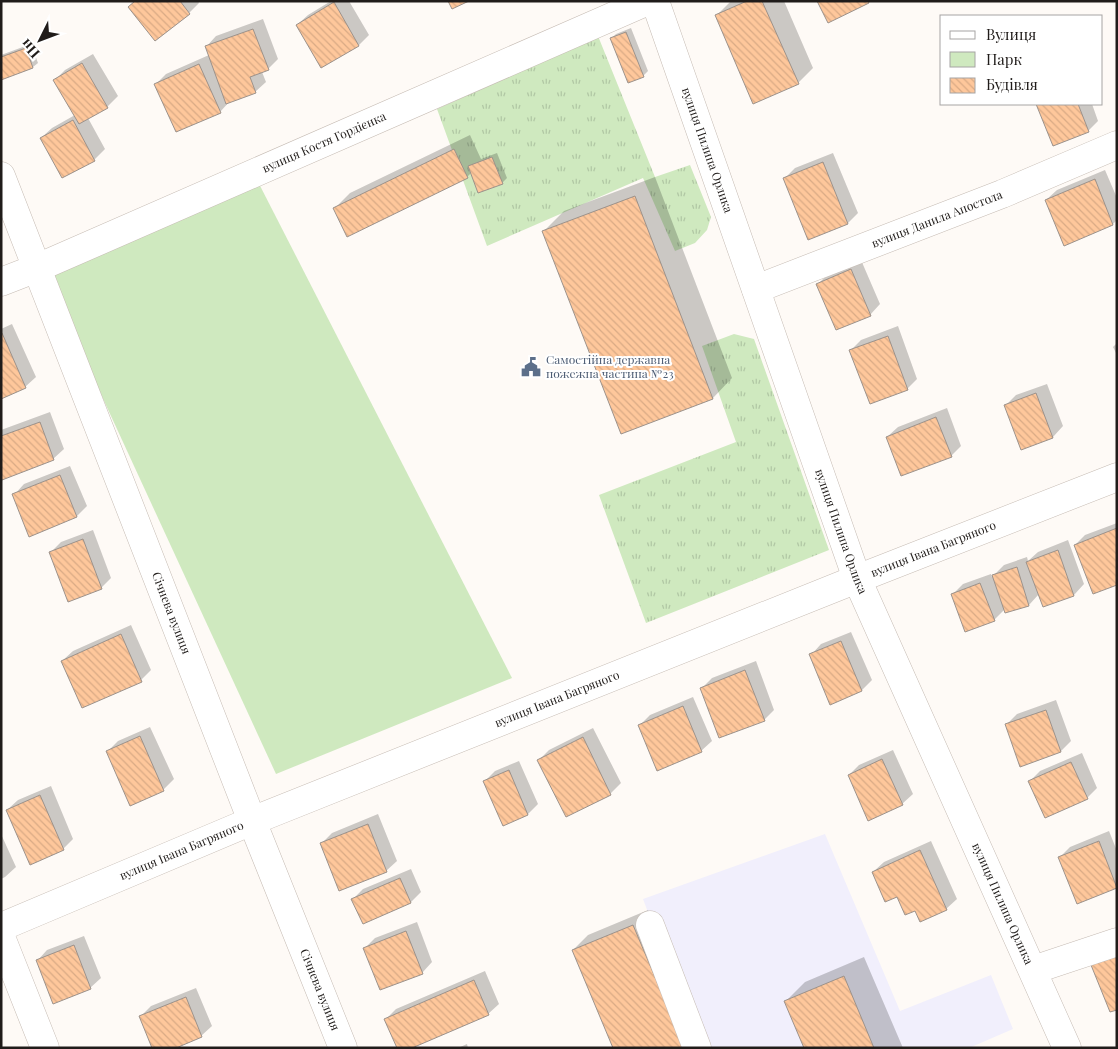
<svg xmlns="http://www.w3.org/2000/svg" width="1118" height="1049" font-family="'Playfair Display',serif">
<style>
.education{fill:#f1effc}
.grass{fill:url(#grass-tufts)}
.park{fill:#cfe9bf}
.shadow{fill:#0003}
.building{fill:url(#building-back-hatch);stroke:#9c928b}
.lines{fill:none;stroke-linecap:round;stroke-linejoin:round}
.minor-casing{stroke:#c6bcb4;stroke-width:29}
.minor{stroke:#fff;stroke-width:28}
.labels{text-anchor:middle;stroke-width:4;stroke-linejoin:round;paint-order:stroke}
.street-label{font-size:12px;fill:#201c1a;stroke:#fff}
.service-label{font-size:12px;fill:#4e5e75;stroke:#fff;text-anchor:start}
</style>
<defs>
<pattern id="grass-tufts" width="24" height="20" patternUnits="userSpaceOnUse" patternTransform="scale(1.25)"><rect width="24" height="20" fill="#cfe9bf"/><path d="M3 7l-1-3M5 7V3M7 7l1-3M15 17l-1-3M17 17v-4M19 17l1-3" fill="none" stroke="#b1c7a4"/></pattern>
<pattern id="building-back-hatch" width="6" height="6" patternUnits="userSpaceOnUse" patternTransform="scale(1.25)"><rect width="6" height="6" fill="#fec79b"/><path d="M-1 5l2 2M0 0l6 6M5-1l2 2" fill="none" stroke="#d9aa85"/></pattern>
</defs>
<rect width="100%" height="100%" fill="#fefaf6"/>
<!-- education -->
<path class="education" d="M 825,834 L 900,1011 L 991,975 L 1013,1029 L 969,1048 L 699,1048 L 643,899 Z"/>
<!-- grass -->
<path class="grass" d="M 598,36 L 655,177 L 690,165 L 711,217 L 707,230 L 695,243 L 675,251 L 643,178 L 487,246 L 437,109 Z
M 734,334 L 754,339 L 829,550 L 646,623 L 599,495 L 736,442 L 702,346 Z"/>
<!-- park -->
<path class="park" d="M 254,174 L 512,678 L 276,774 L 46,275 Z"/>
<!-- shadow -->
<path class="shadow" d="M 135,1 L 198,1 L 199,3 L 189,13 Z
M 331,1 L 349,1 L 369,35 L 359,45 L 322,67 L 297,25 L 308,15 Z
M 731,1 L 784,1 L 813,68 L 798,83 L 716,16 Z
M 263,19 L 278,59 L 268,69 L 262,72 L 266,82 L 255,92 L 230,101 L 220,112 L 156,84 L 166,74 L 209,55 L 206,47 L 216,36 Z
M 631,28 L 648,71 L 643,76 L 612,38 L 616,34 Z
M 31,44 L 38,63 L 33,67 L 1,78 L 1,55 Z
M 93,54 L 118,96 L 107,107 L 88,118 L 105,149 L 94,160 L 63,177 L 41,138 L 52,128 L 75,115 L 55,80 L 65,70 Z
M 1038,104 L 1092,104 L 1098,121 L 1088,131 L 1054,144 Z
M 470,135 L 481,159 L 497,153 L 507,178 L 502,183 L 472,172 L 467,177 L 335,208 L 350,193 Z
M 833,153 L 858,213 L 848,223 L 809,239 L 784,179 L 795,168 Z
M 1105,170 L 1117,198 L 1117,220 L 1113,224 L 1064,244 L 1046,200 L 1057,190 Z
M 655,177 L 732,378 L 713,398 L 621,432 L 544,231 L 564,211 Z
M 861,260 L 880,304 L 870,315 L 818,284 L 828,274 Z
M 12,324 L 36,377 L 25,387 L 1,398 L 1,329 Z
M 898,326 L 917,379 L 907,389 L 851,350 L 861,340 Z
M 1117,343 L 1117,355 L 1113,347 Z
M 1047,384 L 1063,426 L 1053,437 L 1022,448 L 1006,405 L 1016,395 Z
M 947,408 L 961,446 L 951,456 L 887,437 L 898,427 Z
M 50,412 L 64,449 L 53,459 L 1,473 L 1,430 Z
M 70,466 L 87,506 L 77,516 L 14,495 L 24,484 Z
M 1117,523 L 1117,584 L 1075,545 L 1085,535 Z
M 93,530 L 111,578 L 101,588 L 51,552 L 61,542 Z
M 1068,540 L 1084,584 L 1074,595 L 1044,605 L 1039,594 L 1029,605 L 1006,612 L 1005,609 L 994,620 L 952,595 L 963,584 L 991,574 L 992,577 L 1004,565 L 1027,557 L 1028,561 L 1038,552 Z
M 131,625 L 151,670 L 141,680 L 62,661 L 73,651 Z
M 851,632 L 872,680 L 862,690 L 811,655 L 821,644 Z
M 756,661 L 774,710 L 764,720 L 702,688 L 712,678 Z
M 693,697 L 712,741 L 701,751 L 640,725 L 650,715 Z
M 1056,700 L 1071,741 L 1061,751 L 1021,766 L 1006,725 L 1017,714 Z
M 150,727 L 174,779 L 163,790 L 108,751 L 118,741 Z
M 593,728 L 621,783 L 610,794 L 539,760 L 549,750 Z
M 893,750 L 913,794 L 902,804 L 849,775 L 859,765 Z
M 1082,753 L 1097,788 L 1087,798 L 1030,781 L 1040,771 Z
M 519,761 L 538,804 L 528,814 L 503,825 L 485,781 L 495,771 Z
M 51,786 L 73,839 L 63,849 L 7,810 L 18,800 Z
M 378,814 L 397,861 L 386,871 L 322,843 L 332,833 Z
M 1109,831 L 1117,851 L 1117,887 L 1078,902 L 1060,857 L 1070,847 Z
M 1,834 L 16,867 L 5,877 L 1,879 Z
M 931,841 L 957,899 L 946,909 L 915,909 L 897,895 L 873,872 L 884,862 Z
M 411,869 L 421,892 L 411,902 L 363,923 L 353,899 L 363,889 Z
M 648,910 L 700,1034 L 573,950 L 588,935 Z
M 417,922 L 432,962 L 422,973 L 365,948 L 375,938 Z
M 84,936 L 101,978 L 90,988 L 37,961 L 47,950 Z
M 864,957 L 903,1048 L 805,1048 L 785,1002 L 805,982 Z
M 485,971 L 499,1004 L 488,1014 L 386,1019 L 396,1009 Z
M 196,988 L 212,1026 L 201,1036 L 141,1016 L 151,1006 Z
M 467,1044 L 468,1048 L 458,1048 Z"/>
<!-- building -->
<path class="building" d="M 135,1 L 180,1 L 190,14 L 155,41 L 128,7 Z
M 448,1 L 469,1 L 452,9 Z
M 747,1 L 762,1 L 799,84 L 753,104 L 715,15 Z
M 817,1 L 868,1 L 869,3 L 828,23 Z
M 334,2 L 359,46 L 321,68 L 296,25 Z
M 253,29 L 269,70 L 250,77 L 256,93 L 226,104 L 205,46 Z
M 626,32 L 644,77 L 628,83 L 610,38 Z
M 26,48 L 33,68 L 1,80 L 1,57 Z
M 82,63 L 108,108 L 79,124 L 53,80 Z
M 199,64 L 221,113 L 176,132 L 154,84 Z
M 1036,104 L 1078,104 L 1089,132 L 1053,146 Z
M 73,120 L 95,161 L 62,178 L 40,138 Z
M 454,149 L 468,178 L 347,237 L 333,208 Z
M 492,157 L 503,184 L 478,193 L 468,166 Z
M 823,162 L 848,224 L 808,240 L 783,178 Z
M 1095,179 L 1113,225 L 1064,246 L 1045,200 Z
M 635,196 L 713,399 L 621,434 L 542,231 Z
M 851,269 L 871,316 L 836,330 L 816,284 Z
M 2,333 L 26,388 L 1,399 L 1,334 Z
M 888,336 L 908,390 L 870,404 L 849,350 Z
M 1036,393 L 1053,438 L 1021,450 L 1004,405 Z
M 936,417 L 952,457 L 901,476 L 886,437 Z
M 40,422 L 54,460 L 2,480 L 1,476 L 1,436 Z
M 60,475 L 77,517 L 29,537 L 12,494 Z
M 1117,528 L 1117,585 L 1093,594 L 1074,545 Z
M 83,539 L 102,589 L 68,602 L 49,552 Z
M 1058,550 L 1074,596 L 1043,607 L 1026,562 Z
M 1017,567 L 1029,606 L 1005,613 L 992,575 Z
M 980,583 L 995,621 L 965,632 L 951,594 Z
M 121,634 L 142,682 L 82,708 L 61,661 Z
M 841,641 L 862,691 L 830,705 L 809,654 Z
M 745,670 L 765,721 L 719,738 L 700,688 Z
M 683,706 L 702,752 L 657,771 L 638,725 Z
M 1046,710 L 1061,752 L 1020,767 L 1005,724 Z
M 140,736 L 164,791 L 130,806 L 106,751 Z
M 583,737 L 611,795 L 566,817 L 537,760 Z
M 882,759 L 903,805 L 868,821 L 848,775 Z
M 1071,762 L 1088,799 L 1045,818 L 1028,781 Z
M 509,770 L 528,815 L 503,826 L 483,781 Z
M 40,795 L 64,850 L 30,865 L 6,810 Z
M 368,824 L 387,872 L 339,891 L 320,843 Z
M 1099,841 L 1117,888 L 1077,904 L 1058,857 Z
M 920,850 L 947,910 L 920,922 L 915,911 L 905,915 L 897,897 L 885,902 L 872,872 Z
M 400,878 L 411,903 L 363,924 L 351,899 Z
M 633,925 L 685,1048 L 613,1048 L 572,950 Z
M 406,931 L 423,974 L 380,990 L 363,948 Z
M 74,945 L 91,989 L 53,1004 L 36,960 Z
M 1117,955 L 1117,1010 L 1110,1012 L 1091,965 Z
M 844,976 L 874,1048 L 804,1048 L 784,1001 Z
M 474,980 L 489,1015 L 412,1048 L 397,1048 L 384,1019 Z
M 186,997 L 202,1037 L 176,1048 L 152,1048 L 139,1016 Z"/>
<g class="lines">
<defs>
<g id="minor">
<path id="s1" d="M 655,1 L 857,579 L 1067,1048"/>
<path id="s2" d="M 1,176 L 252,821 L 343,1048"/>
<path id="s3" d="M 1,282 L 37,268 L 648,1"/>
<path id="s4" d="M 756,289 L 1002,194 L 1117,145"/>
<path d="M 650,925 L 697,1048"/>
<path id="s5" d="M 1,927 L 252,821 L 857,579 L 1117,477"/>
<path d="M 1,937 L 45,1048"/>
<path d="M 1033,970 L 1117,942"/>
</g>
</defs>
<!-- minor casing -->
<use href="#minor" class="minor-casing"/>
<!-- minor -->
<use href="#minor" class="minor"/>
</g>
<!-- icons -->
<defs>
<symbol id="civic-bare" viewBox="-9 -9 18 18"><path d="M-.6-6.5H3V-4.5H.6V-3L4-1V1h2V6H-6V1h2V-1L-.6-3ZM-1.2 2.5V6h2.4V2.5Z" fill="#5c6f8a" stroke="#fff" stroke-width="2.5" paint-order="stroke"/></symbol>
</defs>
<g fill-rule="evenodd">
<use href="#civic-bare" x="517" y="353" width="28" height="28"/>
</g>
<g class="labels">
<!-- street labels -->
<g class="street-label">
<text dy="4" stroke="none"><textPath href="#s3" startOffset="352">вулиця Костя Гордієнка</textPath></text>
<text dy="4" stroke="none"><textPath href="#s1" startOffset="158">вулиця Пилипа Орлика</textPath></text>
<text dy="4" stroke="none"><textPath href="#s4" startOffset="194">вулиця Данила Апостола</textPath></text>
<text dy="4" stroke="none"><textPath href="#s1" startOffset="562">вулиця Пилипа Орлика</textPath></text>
<text dy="4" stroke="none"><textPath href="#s5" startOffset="1006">вулиця Івана Багряного</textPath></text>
<text dy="4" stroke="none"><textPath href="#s2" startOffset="469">Січнева вулиця</textPath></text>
<text dy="4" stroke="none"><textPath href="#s5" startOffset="601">вулиця Івана Багряного</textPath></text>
<text dy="4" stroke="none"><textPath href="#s5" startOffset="196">вулиця Івана Багряного</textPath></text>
<text dy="4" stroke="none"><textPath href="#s1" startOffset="968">вулиця Пилипа Орлика</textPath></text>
<text dy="4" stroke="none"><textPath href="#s2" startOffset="874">Січнева вулиця</textPath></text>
</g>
<!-- service labels -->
<g class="service-label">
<text x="546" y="364">Самостійна державна<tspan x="546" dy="14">пожежна частина №23</tspan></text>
</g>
</g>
<!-- border -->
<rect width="1118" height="1049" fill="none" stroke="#201c1a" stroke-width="5"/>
<!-- legend -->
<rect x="940" y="15" width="162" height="90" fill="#ffffff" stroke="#a6a4a3"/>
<rect x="950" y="31" width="25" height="8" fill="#ffffff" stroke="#a6a4a3"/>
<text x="986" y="40" font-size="15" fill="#201c1a">Вулиця</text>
<rect x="950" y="52" width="25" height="15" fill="#cfe9bf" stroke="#a6a4a3"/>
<text x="986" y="65" font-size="15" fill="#201c1a">Парк</text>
<rect x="950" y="78" width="25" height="15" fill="url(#building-back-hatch)" stroke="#a6a4a3"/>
<text x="986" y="90" font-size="15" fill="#201c1a">Будівля</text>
<!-- north arrow -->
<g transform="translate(40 40) rotate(228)" stroke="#ffffff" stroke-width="4" paint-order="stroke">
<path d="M0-4L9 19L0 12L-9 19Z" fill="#201c1a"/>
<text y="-8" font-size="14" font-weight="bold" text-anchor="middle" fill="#201c1a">Пн</text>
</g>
</svg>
